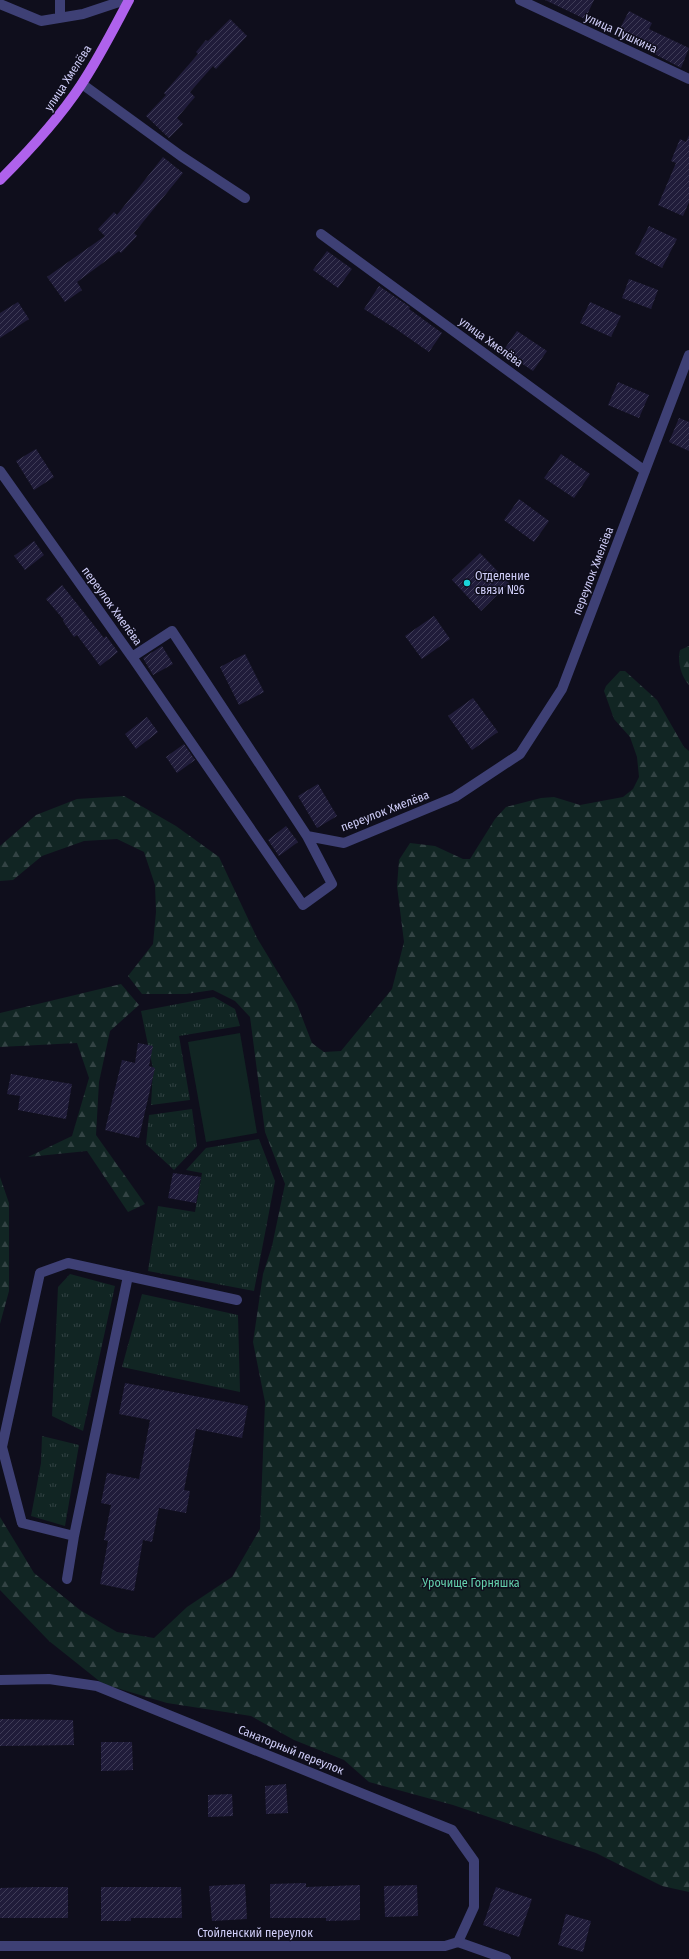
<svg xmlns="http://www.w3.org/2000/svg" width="689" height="1959" font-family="'Fira Sans Condensed',sans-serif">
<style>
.grass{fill:url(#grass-tufts)}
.forest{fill:url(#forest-firs)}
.green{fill:#112523}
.building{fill:url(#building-hatch)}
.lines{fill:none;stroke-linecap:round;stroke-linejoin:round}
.minor{stroke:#3e4075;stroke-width:10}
.major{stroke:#af62ec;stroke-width:10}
.poi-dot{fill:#1ad4d9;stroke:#0f0e1c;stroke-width:1.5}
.labels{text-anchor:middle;stroke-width:3;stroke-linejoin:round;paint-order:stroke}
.street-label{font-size:12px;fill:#d0cef9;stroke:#0f0e1c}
.poi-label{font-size:12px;fill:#d0cef9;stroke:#0f0e1c;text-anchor:start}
.park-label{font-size:12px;fill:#64d0ad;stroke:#0f0e1c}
</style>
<defs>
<pattern id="grass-tufts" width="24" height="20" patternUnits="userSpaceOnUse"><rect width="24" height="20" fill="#112523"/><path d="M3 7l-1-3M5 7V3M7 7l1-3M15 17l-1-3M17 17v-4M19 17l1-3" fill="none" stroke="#334344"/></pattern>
<pattern id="forest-firs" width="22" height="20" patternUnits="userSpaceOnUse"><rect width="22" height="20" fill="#112523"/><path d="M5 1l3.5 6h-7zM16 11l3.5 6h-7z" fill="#334344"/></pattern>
<pattern id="building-hatch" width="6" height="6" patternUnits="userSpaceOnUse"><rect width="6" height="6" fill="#201c3a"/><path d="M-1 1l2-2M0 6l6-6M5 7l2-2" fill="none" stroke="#3f3c57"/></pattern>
</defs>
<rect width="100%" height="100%" fill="#0f0e1c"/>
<!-- grass -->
<path class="grass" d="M 214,997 L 235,1009 L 240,1026 L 179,1036 L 190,1100 L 151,1105 L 153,1069 L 141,1011 Z
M 192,1109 L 197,1146 L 174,1170 L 146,1144 L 149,1115 Z
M 259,1139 L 275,1181 L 254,1291 L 148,1271 L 158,1206 L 195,1212 L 202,1173 L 186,1170 L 206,1148 Z
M 70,1274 L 115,1286 L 83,1431 L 52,1416 L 58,1287 Z
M 142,1294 L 238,1315 L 240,1392 L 122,1367 Z
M 42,1436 L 79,1445 L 65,1526 L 31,1516 L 41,1463 Z"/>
<!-- forest -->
<path class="forest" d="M 689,646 L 689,685 C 681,676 677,661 680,650 Z
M 620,671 L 625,671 L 657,700 L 684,747 L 689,751 L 689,1892 L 662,1886 L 596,1853 L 453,1805 L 369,1782 L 344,1760 L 294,1740 L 251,1716 L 167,1703 L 103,1684 L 49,1641 L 0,1590 L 0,1517 L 34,1573 L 80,1610 L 117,1632 L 154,1638 L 187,1607 L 232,1577 L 260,1529 L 265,1402 L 253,1342 L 263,1274 L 272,1246 L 285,1184 L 265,1132 L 250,1017 L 235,1001 L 213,990 L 186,994 L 142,994 L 128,976 L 153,944 L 156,912 L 155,885 L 144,852 L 117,839 L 84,841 L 42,856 L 13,880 L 0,881 L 0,846 L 36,815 L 77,799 L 124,796 L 176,826 L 219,857 L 257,938 L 297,1004 L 312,1043 L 324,1052 L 341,1051 L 392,989 L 404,942 L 397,886 L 399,860 L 410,843 L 435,846 L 463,859 L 470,859 L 495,819 L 506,807 L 541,798 L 554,797 L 580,805 L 623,797 L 633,789 L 639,777 L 637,757 L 630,737 L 614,719 L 604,691 L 606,686 Z
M 121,984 L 139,1005 L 110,1031 L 99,1082 L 96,1135 L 145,1204 L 128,1212 L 87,1151 L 28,1157 L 72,1136 L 89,1078 L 77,1043 L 0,1047 L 0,1013 Z
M 0,1177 L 9,1203 L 9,1291 L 0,1324 Z"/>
<!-- green -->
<path class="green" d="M 240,1033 L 257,1133 L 206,1142 L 188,1042 Z"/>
<!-- building -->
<path class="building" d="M 545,0 L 594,0 L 585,19 Z
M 629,11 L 652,23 L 649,29 L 689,48 L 681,68 L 617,34 Z
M 230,19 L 247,36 L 216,69 L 213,66 L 190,92 L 195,97 L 177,118 L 183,124 L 169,138 L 146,116 L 166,95 L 164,93 L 198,54 L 196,52 L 206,40 L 208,41 Z
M 689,135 L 689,202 L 683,216 L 658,205 L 676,163 L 671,161 L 680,139 L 686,142 Z
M 163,157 L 183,173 L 134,233 L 137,236 L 121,253 L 119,251 L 77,282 L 82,290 L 65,302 L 47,277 L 105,236 L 98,229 L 114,212 L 117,215 Z
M 649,226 L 677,239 L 662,268 L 635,254 Z
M 327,251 L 352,269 L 338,288 L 313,270 Z
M 629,279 L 658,290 L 651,309 L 622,298 Z
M 379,286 L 404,303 L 410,307 L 409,309 L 442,333 L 429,352 L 396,329 L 364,309 Z
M 18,302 L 29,319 L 0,338 L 0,313 Z
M 590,302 L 621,316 L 611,337 L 580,323 Z
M 517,331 L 547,351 L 533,371 L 503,351 Z
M 618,382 L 649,395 L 639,418 L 608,405 Z
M 679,418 L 689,422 L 689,451 L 669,442 Z
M 36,449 L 54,477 L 34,490 L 16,461 Z
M 561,454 L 590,474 L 574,498 L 544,478 Z
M 519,499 L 549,521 L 534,542 L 504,520 Z
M 34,541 L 44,555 L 25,570 L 14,556 Z
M 480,553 L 509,583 L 481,611 L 452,580 Z
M 62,585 L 104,638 L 106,636 L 118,652 L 100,666 L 77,635 L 74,637 L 63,621 L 64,620 L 46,599 Z
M 434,616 L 450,639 L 422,659 L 405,636 Z
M 162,646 L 173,664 L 153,675 L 143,658 Z
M 245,654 L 264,692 L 239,705 L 220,667 Z
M 473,698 L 498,732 L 472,750 L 448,716 Z
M 147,717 L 158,732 L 136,749 L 125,734 Z
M 184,744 L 195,760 L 177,773 L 166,757 Z
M 318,784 L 337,816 L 317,828 L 298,796 Z
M 286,826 L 298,842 L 279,856 L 268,840 Z
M 138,1043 L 153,1046 L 149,1066 L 155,1068 L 139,1138 L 105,1130 L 122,1060 L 135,1063 Z
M 11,1074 L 72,1084 L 66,1119 L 18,1110 L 20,1096 L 7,1094 Z
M 173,1173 L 201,1177 L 196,1203 L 168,1198 Z
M 125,1383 L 248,1406 L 242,1438 L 196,1429 L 184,1490 L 190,1491 L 186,1513 L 159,1508 L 152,1542 L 143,1540 L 134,1591 L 100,1584 L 108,1541 L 104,1540 L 111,1505 L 101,1503 L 107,1473 L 139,1479 L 150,1420 L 119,1414 Z
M 0,1719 L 73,1720 L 74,1745 L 0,1746 Z
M 101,1742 L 132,1742 L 133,1770 L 101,1771 Z
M 286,1784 L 288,1813 L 266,1814 L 265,1786 Z
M 232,1794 L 233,1816 L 208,1817 L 208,1795 Z
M 306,1883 L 306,1887 L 360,1885 L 360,1920 L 326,1921 L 326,1918 L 270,1918 L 270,1884 Z
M 245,1884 L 247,1919 L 212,1921 L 209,1886 Z
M 417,1885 L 418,1916 L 385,1917 L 384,1886 Z
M 36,1887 L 68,1887 L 68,1918 L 0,1918 L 0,1888 Z
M 101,1887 L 181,1887 L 182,1918 L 131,1918 L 131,1921 L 101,1921 Z
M 496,1887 L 532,1899 L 519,1937 L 483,1925 Z
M 566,1914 L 591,1921 L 583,1952 L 558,1945 Z"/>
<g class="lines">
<!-- minor -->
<path class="minor" d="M 520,0 L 689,79
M 0,4 L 41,21 L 83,14 L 125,0
M 60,18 L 60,0
M 82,84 L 181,156 L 245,198
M 321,234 L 645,471
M 0,471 L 132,657 L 172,631 L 307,836 L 332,884 L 303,905 L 132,657
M 307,836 L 344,843 L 455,797 L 520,754 L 562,689 L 689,355
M 74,1536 L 128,1276
M 67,1579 L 74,1536 L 22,1523 L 2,1447 L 40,1273 L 68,1263 L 237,1300
M 0,1680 L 49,1679 L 97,1686 L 452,1830 L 474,1861 L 474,1907 L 458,1942
M 0,1946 L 445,1946 L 458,1942 L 506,1959"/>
<!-- major -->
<path class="major" d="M 0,180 C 30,150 58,120 81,85 C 99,58 114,28 129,0"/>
</g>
<!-- markers -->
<circle class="poi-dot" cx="467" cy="583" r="4"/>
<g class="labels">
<!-- street labels -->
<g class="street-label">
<text transform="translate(621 33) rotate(25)" y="4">улица Пушкина</text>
<text transform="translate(68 78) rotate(-57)" y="4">улица Хмелёва</text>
<text transform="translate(491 342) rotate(36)" y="4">улица Хмелёва</text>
<text transform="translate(593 571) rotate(-69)" y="4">переулок Хмелёва</text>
<text transform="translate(112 606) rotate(54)" y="4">переулок Хмелёва</text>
<text transform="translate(385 811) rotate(-21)" y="4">переулок Хмелёва</text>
<text transform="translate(291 1750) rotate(22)" y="4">Санаторный переулок</text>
<text x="255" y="1937">Стойленский переулок</text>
</g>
<!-- poi labels -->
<g class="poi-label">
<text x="475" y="580">Отделение<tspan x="475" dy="14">связи №6</tspan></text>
</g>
<!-- park labels -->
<g class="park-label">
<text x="471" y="1587">Урочище Горняшка</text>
</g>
</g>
</svg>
